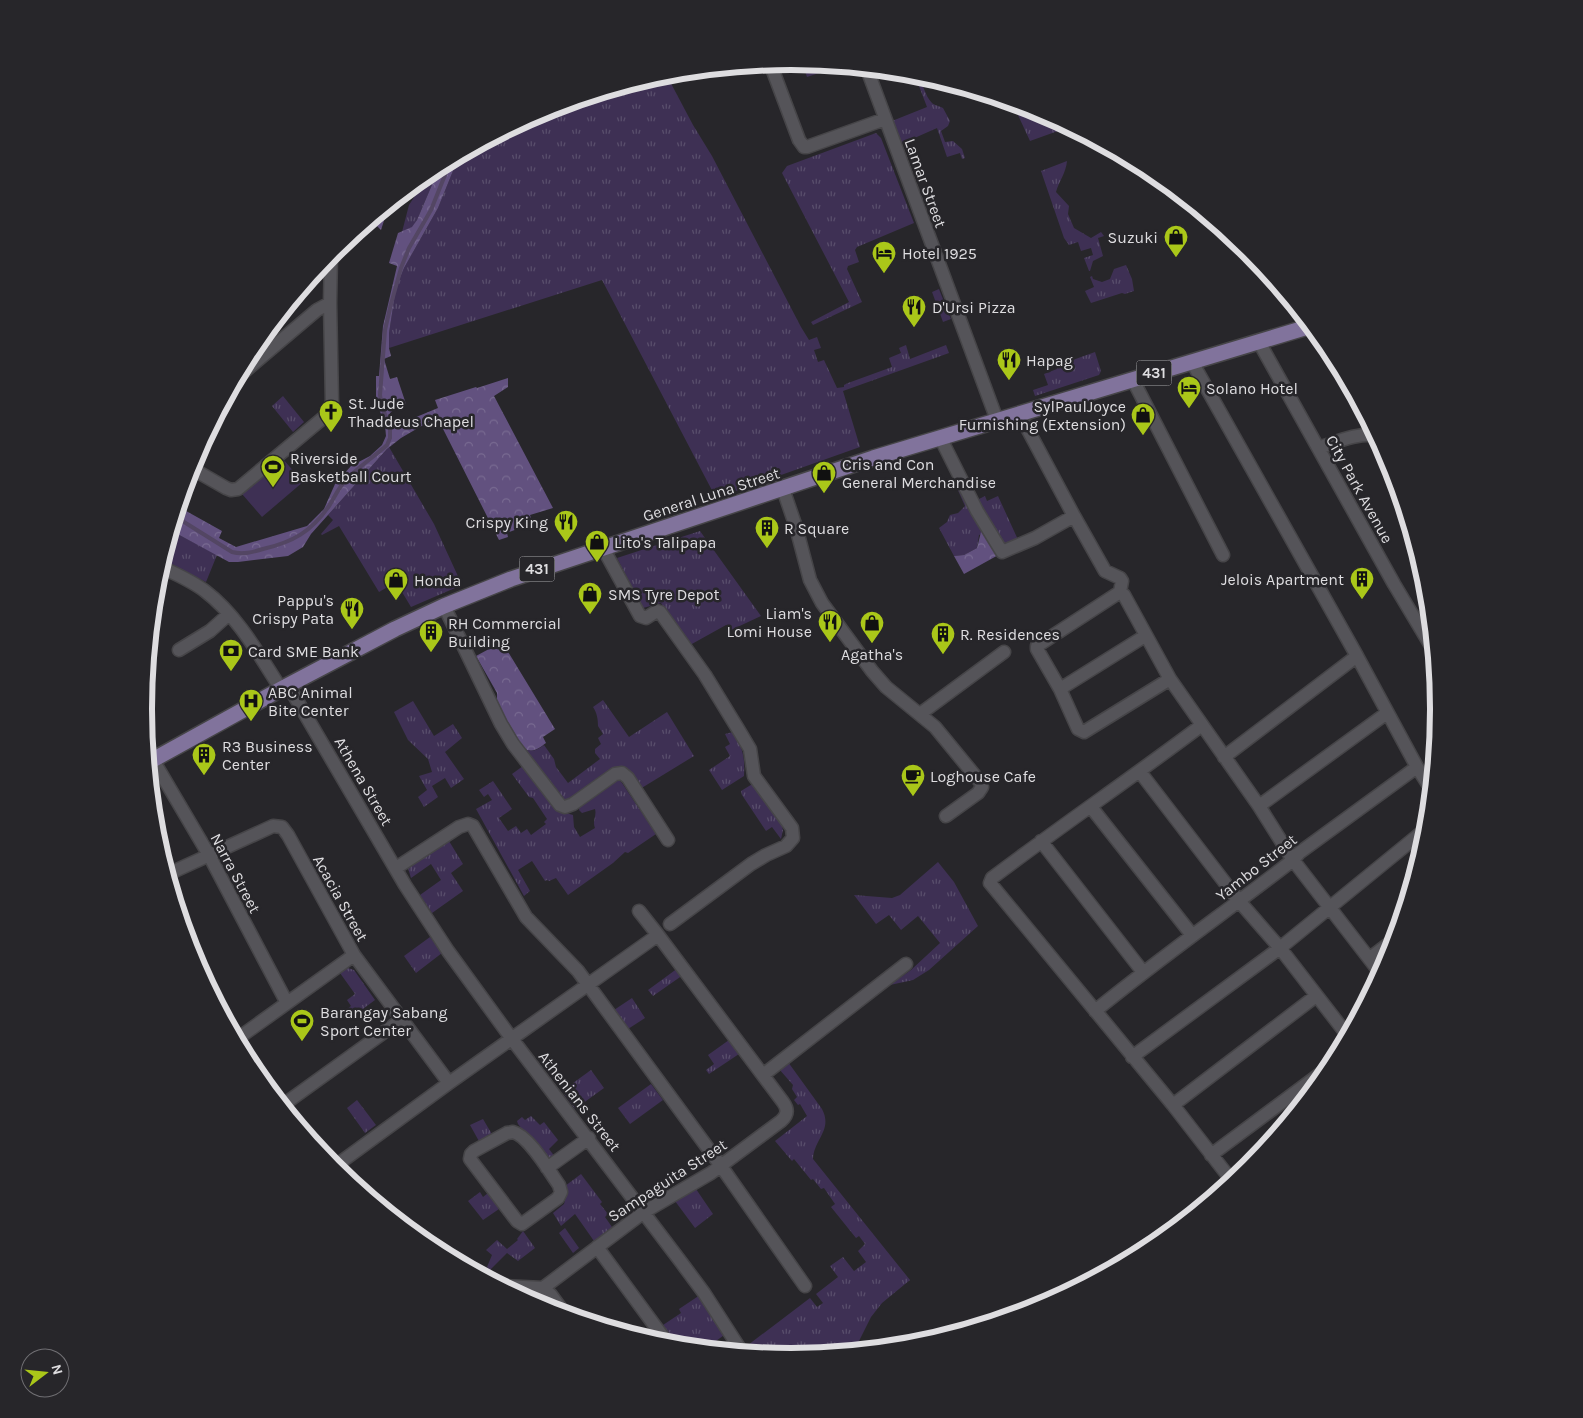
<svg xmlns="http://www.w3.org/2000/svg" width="1583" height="1418" font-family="Karla,sans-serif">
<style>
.grass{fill:url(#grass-tufts)}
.forest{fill:url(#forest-crowns)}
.green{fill:#3e3054}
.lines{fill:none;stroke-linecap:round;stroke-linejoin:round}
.stream{stroke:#534663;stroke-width:4}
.street-casing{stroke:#464548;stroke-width:15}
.primary-casing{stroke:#464548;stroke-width:18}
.street{stroke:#555459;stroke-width:12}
.primary{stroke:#81739c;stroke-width:15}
.labels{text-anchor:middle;stroke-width:5;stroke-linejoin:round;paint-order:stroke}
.shield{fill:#27262a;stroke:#a7a6a9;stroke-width:1}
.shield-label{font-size:15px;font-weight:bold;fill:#dedde0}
.street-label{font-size:16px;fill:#dedde0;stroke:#27262a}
.poi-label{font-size:16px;fill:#dedde0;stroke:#27262a;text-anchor:start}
.rim{fill:none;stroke:#dedde0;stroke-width:6}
</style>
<defs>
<pattern id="grass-tufts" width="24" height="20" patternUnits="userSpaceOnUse" patternTransform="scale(1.25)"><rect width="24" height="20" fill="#3e3054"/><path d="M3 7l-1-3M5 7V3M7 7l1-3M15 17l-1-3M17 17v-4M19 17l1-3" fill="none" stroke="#594e6c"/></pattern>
<pattern id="forest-crowns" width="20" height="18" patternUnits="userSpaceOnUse" patternTransform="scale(1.25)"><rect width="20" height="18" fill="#62517f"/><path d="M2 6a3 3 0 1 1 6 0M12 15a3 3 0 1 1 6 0" fill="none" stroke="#786a91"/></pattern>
</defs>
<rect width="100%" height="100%" fill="#27262a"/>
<!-- grass -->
<path class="grass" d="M 914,73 L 919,74 C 922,82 925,96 932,103 C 934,105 939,106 943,108 L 950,121 L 948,126 L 941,131 L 945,142 L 953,141 L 962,149 L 965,158 L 962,159 L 960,153 L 947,157 L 937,128 L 901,144 L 892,121 L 927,107 Z
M 666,74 L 693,125 L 712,156 L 801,327 L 809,340 L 817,337 L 821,348 L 814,350 L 818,362 L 824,360 L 837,388 L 844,387 L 844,385 L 848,383 L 892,367 L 889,358 L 901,353 L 899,348 L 906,345 L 910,359 L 946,345 L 949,353 L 843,391 L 860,447 L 716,498 L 602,280 L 389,348 L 389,333 L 396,288 L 404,268 L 438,208 L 459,156 L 544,110 Z
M 1012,102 L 1040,111 L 1069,127 L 1030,141 Z
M 876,133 L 881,138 L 914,223 L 857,247 L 855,250 L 859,262 L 848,266 L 847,269 L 862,302 L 813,325 L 811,322 L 849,302 L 782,173 L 787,166 Z
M 1067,161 C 1066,173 1059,181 1056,192 L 1069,206 L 1068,214 L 1074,228 L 1091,238 L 1101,232 L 1104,236 L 1098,238 L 1103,256 L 1093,261 L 1090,271 L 1089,271 L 1084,258 L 1093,255 L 1091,248 L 1081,251 L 1078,242 L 1069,245 L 1064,238 L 1041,171 Z
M 440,166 L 417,220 L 413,227 L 402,232 L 409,205 L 424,182 L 424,179 L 431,171 Z
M 1126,265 L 1132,279 L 1134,291 L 1125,294 L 1122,293 L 1091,303 L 1085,291 L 1094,287 L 1090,277 L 1092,276 L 1093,279 L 1102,282 L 1110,279 L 1114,269 Z
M 1095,352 L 1101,371 L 1099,375 L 1035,396 L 1033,390 L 1048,385 L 1044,374 L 1057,369 L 1056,366 Z
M 283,396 L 304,422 L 293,432 L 272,406 Z
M 389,447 L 434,524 L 462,585 L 411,607 L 396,582 L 379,592 L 339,526 L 322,535 L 321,534 L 333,520 L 328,515 Z
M 952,475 L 988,532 L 979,535 L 977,548 L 964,555 L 954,556 L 939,528 L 947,522 L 950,515 L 958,513 L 965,506 L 952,477 Z
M 985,496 L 987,501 L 998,496 L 1020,544 L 1002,551 L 975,501 Z
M 172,531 L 217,555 L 206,582 L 163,561 Z
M 700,531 L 761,616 L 731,630 L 726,625 L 690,645 L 661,603 L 643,608 L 617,558 Z
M 603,700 L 629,737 L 667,712 L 694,756 L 640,789 C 636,780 628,764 617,767 L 565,803 L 523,748 C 532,753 537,750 544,745 L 554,759 L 556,767 L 568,783 L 600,759 L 595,753 L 595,749 L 601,744 L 598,738 L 603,734 L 598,726 C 598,719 597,713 593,707 Z
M 413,701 L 434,736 L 453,724 L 462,738 L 445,752 L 464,779 L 451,788 L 445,778 L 432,786 L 438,797 L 424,807 L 418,797 L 427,790 L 419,776 L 432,772 L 428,759 L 408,740 L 394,712 Z
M 733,732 C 743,749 745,756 744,776 L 722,790 L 709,770 L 730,756 L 725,747 L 730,744 L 725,734 Z
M 523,766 L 544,795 L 559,811 L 573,815 L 574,827 L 580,837 L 595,828 C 592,821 597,816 595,809 L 582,813 L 579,810 L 580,806 L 618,779 L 622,783 L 656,834 L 628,853 L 625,852 L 613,863 L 568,895 L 556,878 L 549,881 L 547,880 L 545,881 L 532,861 L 518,870 L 530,891 L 524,896 L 476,809 L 492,800 L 488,794 L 484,797 L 479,790 L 493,781 L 512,809 L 499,818 L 508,831 L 516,826 L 521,833 L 527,829 L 531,835 L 546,824 L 544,822 L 547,819 L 533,798 L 529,797 L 512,774 Z
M 754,783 L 781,823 L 783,830 L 781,839 L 772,827 L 766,831 L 742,795 L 741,791 Z
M 449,841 L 463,864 L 451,873 L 463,891 L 432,913 L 420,895 L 441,880 L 431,864 L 411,878 L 408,868 Z
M 938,862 L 954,882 L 978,926 L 929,970 L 913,980 L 890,985 L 911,970 L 940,943 L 918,916 L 901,930 L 889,915 L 876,924 L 854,895 L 892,898 L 900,895 Z
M 430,937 L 442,953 L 416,973 L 404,956 Z
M 348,968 L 354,970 L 375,1000 L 348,1020 L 343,1012 L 351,1006 L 347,1000 L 355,994 L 340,973 Z
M 678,968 L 683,975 L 653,996 L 648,990 Z
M 632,998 L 645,1018 L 628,1029 L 614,1010 Z
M 729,1040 L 739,1054 L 709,1074 L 706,1070 L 714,1064 L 708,1055 Z
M 788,1062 L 822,1109 C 833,1130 814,1139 813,1159 L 910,1280 L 882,1303 L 871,1317 L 854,1351 L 791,1357 L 753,1353 L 748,1345 L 810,1298 L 817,1307 L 823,1303 L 816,1294 L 838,1277 L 830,1266 L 843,1257 L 854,1271 L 866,1262 L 858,1251 L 865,1244 L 859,1236 L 856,1238 L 831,1207 L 835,1204 L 824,1188 L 821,1189 L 813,1179 L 811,1180 L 794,1159 L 792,1161 L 775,1141 L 807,1116 L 800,1104 L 798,1105 L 794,1100 L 797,1097 L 792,1089 L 793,1085 L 779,1069 Z
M 591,1070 L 604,1088 L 575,1109 L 562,1091 Z
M 651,1084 L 663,1100 L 630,1124 L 618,1108 Z
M 357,1100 L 376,1125 L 365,1133 L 347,1108 Z
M 531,1116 L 540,1125 L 544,1122 L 558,1140 L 549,1149 L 555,1157 L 548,1161 L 518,1124 L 517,1121 L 522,1117 L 525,1120 Z
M 483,1119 L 493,1136 L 480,1143 L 470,1125 Z
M 581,1174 L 602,1202 L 600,1204 L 608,1214 L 605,1217 L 612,1227 L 594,1241 L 575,1214 L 561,1226 L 553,1213 L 564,1204 L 567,1193 L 565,1186 Z
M 696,1189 L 713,1214 L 695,1228 L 675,1201 Z
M 480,1192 L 483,1197 L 488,1193 L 499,1209 L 483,1220 L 468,1201 Z
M 565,1228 L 579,1248 L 573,1253 L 559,1233 Z
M 523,1231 L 535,1248 L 518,1261 L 507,1253 L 490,1270 L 487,1267 L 492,1255 L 486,1250 L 497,1240 L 507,1249 L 518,1240 L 517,1239 Z
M 700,1295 L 727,1333 L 709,1346 L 707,1344 L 701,1348 L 678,1346 L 663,1325 L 681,1313 L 679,1309 Z"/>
<!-- forest -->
<path class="forest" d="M 459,156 L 438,208 L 404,268 L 396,288 L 389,333 L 389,348 L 391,356 L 384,359 L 390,379 L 397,377 L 406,404 L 397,407 L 390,413 L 390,419 L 397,429 L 409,420 L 438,408 L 435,400 L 476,387 L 477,388 L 508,378 L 508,387 L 494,396 L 553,508 L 530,515 L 531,518 L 519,522 L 520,528 L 507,533 L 508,537 L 499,540 L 437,417 L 401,438 L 387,449 L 311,534 L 303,547 L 288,556 L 238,562 L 229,562 L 172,531 L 179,507 L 222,531 L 219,538 L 236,547 L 307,526 L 324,509 L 335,484 L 351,466 L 370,456 L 382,445 L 386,436 L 385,425 L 376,401 L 376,376 L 379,376 L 383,326 L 397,266 L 389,263 L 398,233 L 412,227 L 417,220 L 440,166 Z
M 389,205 L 381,230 L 375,224 L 365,226 Z
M 981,532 L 984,532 L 1002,553 L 964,574 L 954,556 L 964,555 L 977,548 Z
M 502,642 L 555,729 L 543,737 L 546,743 C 539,748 533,754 523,748 L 497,703 L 497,693 L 476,656 Z"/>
<!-- green -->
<path class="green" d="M 802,62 L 840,66 L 807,77 Z
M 939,289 L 951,319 L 943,322 L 932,292 Z
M 283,459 L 303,482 L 262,517 L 242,494 Z"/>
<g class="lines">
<!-- stream -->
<path class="stream" d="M 176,517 L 232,552 C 243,555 253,552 263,549 C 293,542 311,532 329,506 C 335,497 338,488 346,480 C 358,467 374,457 387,445 L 390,438 L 390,427 L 382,407 L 380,395 L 385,330 L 391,304 L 401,268 L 409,248 L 431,210 L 451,160"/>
<defs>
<path id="street" d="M 770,63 L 799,140 L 804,147 L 807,147 L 885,119
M 867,69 L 997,420
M 1259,342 L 1394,584 L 1434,651
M 1192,362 L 1357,656 L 1224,757
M 238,377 L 317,310 L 330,303
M 1133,380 L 1223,555
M 1031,427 L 1027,428 L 1074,516 L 1105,571 L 1120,578 L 1122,581 L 1120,592 L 1037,646 L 1037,649 L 1060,689 L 1078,729 L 1084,732 L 1170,679
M 940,437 L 977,511 L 1002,552 L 1035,538 L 1074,516
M 1318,448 C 1337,442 1356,433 1376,435
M 191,468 L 226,488 L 231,490 L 238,489 L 329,413 L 332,403 L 330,303 L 331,254
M 783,489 L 796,527 L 810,580 L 822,603 L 872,671 L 886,687 L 935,727 L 981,783 L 982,787 L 978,793 L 946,816
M 603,548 L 640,616 L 646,618 L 657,611 L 660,612 L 705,675 L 738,729 L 750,749 L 754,776 L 792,828 L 793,838 L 786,846 L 766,855 L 751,864 L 670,924
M 161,567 C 176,574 192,581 205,591 C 238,616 259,655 281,689
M 1120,592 L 1124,595 L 1170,679 L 1259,806 L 1293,860 L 1381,974
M 444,606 L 501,724 L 513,744 L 560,805 L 565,807 L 573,804 L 615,774 L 622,773 L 628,778 L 668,840
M 179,650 L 210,631 L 229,614
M 1357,656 L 1417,767
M 288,685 L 405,885 L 448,951 L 512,1039 L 681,1262 L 704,1293 L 742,1352
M 1060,689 L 1145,636
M 920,714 L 1004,652
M 1202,725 C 1133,777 1061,826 992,878 L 990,883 L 1173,1105 L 1232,1181
M 153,760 L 209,855 L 287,1003
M 1140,772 L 1239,901 L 1280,948 L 1348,1036
M 1259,806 L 1387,713
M 1091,807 L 1192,935
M 1041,841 L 1143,972
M 396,868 L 459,827 L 468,824 L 473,826 L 526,917 L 578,971 L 721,1166 L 805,1286
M 168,874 L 273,826 L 282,827 L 288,835 L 354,955 L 449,1083
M 1370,958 L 1395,939
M 1095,1011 C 1160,958 1227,911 1293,860 L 1299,853 L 1417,767 L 1431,789
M 237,1039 L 354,955
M 1132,1057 L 1280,948 L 1427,828
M 763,1075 L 906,964
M 283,1105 L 401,1020
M 1173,1105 L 1316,996
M 513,1132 C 529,1136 549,1171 559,1185 L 561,1192 L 558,1198 L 522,1224 L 517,1221 L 470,1159 L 471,1154 L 474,1151 L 507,1133 Z
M 1211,1155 L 1332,1065
M 334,1167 L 449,1083 L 658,935 L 639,911
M 547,1168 L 589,1138
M 597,1247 L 669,1345
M 503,1286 L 543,1288 L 644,1212 L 711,1173 L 781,1121 C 788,1115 788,1109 783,1102 L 658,935
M 543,1288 L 551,1295 L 565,1314"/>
<path id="primary" d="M 149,762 L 281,689 L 395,629 L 444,606 L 511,579 L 873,458 L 1311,326"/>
</defs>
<!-- street casing -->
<use href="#street" class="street-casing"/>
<!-- primary casing -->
<use href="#primary" class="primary-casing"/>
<!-- street -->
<use href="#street" class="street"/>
<!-- primary -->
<use href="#primary" class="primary"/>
</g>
<!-- icons -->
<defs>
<symbol id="shop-pin" viewBox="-11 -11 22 30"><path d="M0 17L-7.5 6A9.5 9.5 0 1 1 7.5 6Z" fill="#aac719" stroke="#27262a"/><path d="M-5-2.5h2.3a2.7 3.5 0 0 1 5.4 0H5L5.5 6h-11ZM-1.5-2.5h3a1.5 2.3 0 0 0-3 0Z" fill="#111"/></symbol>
<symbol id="hotel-pin" viewBox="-11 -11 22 30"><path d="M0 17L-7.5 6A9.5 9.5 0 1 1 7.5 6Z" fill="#aac719" stroke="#27262a"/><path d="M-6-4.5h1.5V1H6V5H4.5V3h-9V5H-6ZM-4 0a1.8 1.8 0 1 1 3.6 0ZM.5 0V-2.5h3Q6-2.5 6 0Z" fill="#111"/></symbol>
<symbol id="restaurant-pin" viewBox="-11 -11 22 30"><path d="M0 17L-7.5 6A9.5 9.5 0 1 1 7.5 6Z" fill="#aac719" stroke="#27262a"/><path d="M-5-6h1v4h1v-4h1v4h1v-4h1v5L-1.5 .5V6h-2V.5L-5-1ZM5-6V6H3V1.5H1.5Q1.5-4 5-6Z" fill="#111"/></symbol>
<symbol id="church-pin" viewBox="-11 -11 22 30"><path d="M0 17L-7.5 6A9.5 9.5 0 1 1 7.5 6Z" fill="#aac719" stroke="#27262a"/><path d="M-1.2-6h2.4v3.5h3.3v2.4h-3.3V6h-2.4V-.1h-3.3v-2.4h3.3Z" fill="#111"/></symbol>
<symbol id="stadium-pin" viewBox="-11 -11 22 30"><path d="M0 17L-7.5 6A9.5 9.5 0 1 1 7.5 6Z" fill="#aac719" stroke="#27262a"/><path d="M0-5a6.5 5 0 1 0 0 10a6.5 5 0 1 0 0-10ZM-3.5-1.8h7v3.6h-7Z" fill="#111"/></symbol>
<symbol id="building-pin" viewBox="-11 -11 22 30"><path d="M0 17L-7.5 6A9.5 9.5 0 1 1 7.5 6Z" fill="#aac719" stroke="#27262a"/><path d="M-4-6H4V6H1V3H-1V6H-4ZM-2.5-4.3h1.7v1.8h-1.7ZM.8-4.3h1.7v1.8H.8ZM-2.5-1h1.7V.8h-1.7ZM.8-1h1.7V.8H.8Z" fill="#111"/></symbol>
<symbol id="bank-pin" viewBox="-11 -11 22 30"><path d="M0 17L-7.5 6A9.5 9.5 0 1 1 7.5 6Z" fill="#aac719" stroke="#27262a"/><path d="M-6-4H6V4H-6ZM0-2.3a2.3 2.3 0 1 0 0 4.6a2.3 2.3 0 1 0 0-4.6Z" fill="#111"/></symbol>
<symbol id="hospital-pin" viewBox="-11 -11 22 30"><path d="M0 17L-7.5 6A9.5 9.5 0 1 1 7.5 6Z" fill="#aac719" stroke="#27262a"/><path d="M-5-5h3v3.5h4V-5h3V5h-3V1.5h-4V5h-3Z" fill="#111"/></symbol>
<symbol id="cafe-pin" viewBox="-11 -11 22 30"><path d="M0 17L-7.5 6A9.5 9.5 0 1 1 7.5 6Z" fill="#aac719" stroke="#27262a"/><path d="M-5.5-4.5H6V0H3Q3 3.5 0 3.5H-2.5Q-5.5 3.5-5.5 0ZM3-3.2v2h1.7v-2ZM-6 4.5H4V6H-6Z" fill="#111"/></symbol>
</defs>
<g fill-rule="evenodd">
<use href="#shop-pin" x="1162" y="223" width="28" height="38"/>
<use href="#hotel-pin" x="870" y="239" width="28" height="38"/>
<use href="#restaurant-pin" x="900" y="293" width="28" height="38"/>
<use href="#restaurant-pin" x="995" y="346" width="28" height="38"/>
<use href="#hotel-pin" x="1175" y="374" width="28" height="38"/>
<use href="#church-pin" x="317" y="398" width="28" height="38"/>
<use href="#shop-pin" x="1129" y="401" width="28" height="38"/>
<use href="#stadium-pin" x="259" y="453" width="28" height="38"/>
<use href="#shop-pin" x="810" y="459" width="28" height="38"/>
<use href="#restaurant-pin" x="552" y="508" width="28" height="38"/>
<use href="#building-pin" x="753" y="514" width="28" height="38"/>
<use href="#shop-pin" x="583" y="528" width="28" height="38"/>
<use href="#building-pin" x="1348" y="565" width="28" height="38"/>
<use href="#shop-pin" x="382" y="566" width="28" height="38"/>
<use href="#shop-pin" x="576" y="580" width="28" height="38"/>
<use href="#restaurant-pin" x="338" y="595" width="28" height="38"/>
<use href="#restaurant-pin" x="816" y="608" width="28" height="38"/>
<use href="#shop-pin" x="858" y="609" width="28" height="38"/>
<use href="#building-pin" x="417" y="618" width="28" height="38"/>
<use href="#building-pin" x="929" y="620" width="28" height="38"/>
<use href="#bank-pin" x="217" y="637" width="28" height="38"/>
<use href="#hospital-pin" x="237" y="687" width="28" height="38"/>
<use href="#building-pin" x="190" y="741" width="28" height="38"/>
<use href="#cafe-pin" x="899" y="762" width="28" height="38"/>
<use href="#stadium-pin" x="288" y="1007" width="28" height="38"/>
</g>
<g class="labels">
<!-- shield labels -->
<g class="shield">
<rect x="1136.5" y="360.5" width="35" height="25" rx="4"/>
<rect x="519.5" y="556.5" width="35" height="25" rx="4"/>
</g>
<g class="shield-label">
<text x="1154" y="378">431</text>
<text x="537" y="574">431</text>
</g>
<!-- street labels -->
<g class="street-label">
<text transform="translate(926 183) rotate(70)" y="6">Lamar Street</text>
<text transform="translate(1360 489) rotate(61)" y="6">City Park Avenue</text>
<text transform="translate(711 494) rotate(-18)" y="6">General Luna Street</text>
<text transform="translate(364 781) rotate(60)" y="6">Athena Street</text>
<text transform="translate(1256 867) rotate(-38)" y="6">Yambo Street</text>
<text transform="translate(236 873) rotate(62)" y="6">Narra Street</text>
<text transform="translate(341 898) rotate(61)" y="6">Acacia Street</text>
<text transform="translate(580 1101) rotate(52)" y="6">Athenians Street</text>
<text transform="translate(667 1180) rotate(-33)" y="6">Sampaguita Street</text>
</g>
<!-- poi labels -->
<g class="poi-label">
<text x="1158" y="243" text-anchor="end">Suzuki</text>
<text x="902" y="259">Hotel 1925</text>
<text x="932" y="313">D'Ursi Pizza</text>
<text x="1026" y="366">Hapag</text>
<text x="1206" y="394">Solano Hotel</text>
<text x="348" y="409">St. Jude<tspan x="348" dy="18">Thaddeus Chapel</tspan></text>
<text x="1126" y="412" text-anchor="end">SylPaulJoyce<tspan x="1126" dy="18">Furnishing (Extension)</tspan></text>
<text x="290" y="464">Riverside<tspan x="290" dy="18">Basketball Court</tspan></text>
<text x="842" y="470">Cris and Con<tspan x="842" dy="18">General Merchandise</tspan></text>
<text x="548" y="528" text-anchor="end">Crispy King</text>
<text x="784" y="534">R Square</text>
<text x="614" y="548">Lito's Talipapa</text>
<text x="1344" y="585" text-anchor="end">Jelois Apartment</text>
<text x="414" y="586">Honda</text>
<text x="608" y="600">SMS Tyre Depot</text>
<text x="334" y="606" text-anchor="end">Pappu's<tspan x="334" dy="18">Crispy Pata</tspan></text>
<text x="812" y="619" text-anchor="end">Liam's<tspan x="812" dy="18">Lomi House</tspan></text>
<text x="448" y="629">RH Commercial<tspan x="448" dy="18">Building</tspan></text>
<text x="960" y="640">R. Residences</text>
<text x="248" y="657">Card SME Bank</text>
<text x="872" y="660" text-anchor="middle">Agatha's</text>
<text x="268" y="698">ABC Animal<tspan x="268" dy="18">Bite Center</tspan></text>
<text x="222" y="752">R3 Business<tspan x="222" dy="18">Center</tspan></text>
<text x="930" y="782">Loghouse Cafe</text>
<text x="320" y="1018">Barangay Sabang<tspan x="320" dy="18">Sport Center</tspan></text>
</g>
</g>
<!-- crop -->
<path d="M0 0H1583V1418H0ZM152 709a639 639 0 1 1 1278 0a639 639 0 1 1-1278 0Z" fill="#27262a" fill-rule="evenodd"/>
<path class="rim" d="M152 709a639 639 0 1 1 1278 0a639 639 0 1 1-1278 0Z"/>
<!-- north arrow -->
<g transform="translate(45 1373) rotate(74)"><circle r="24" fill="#27262a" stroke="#706f73"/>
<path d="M0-4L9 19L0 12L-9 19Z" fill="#aac719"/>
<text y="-8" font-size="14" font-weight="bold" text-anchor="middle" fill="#dedde0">N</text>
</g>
</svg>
